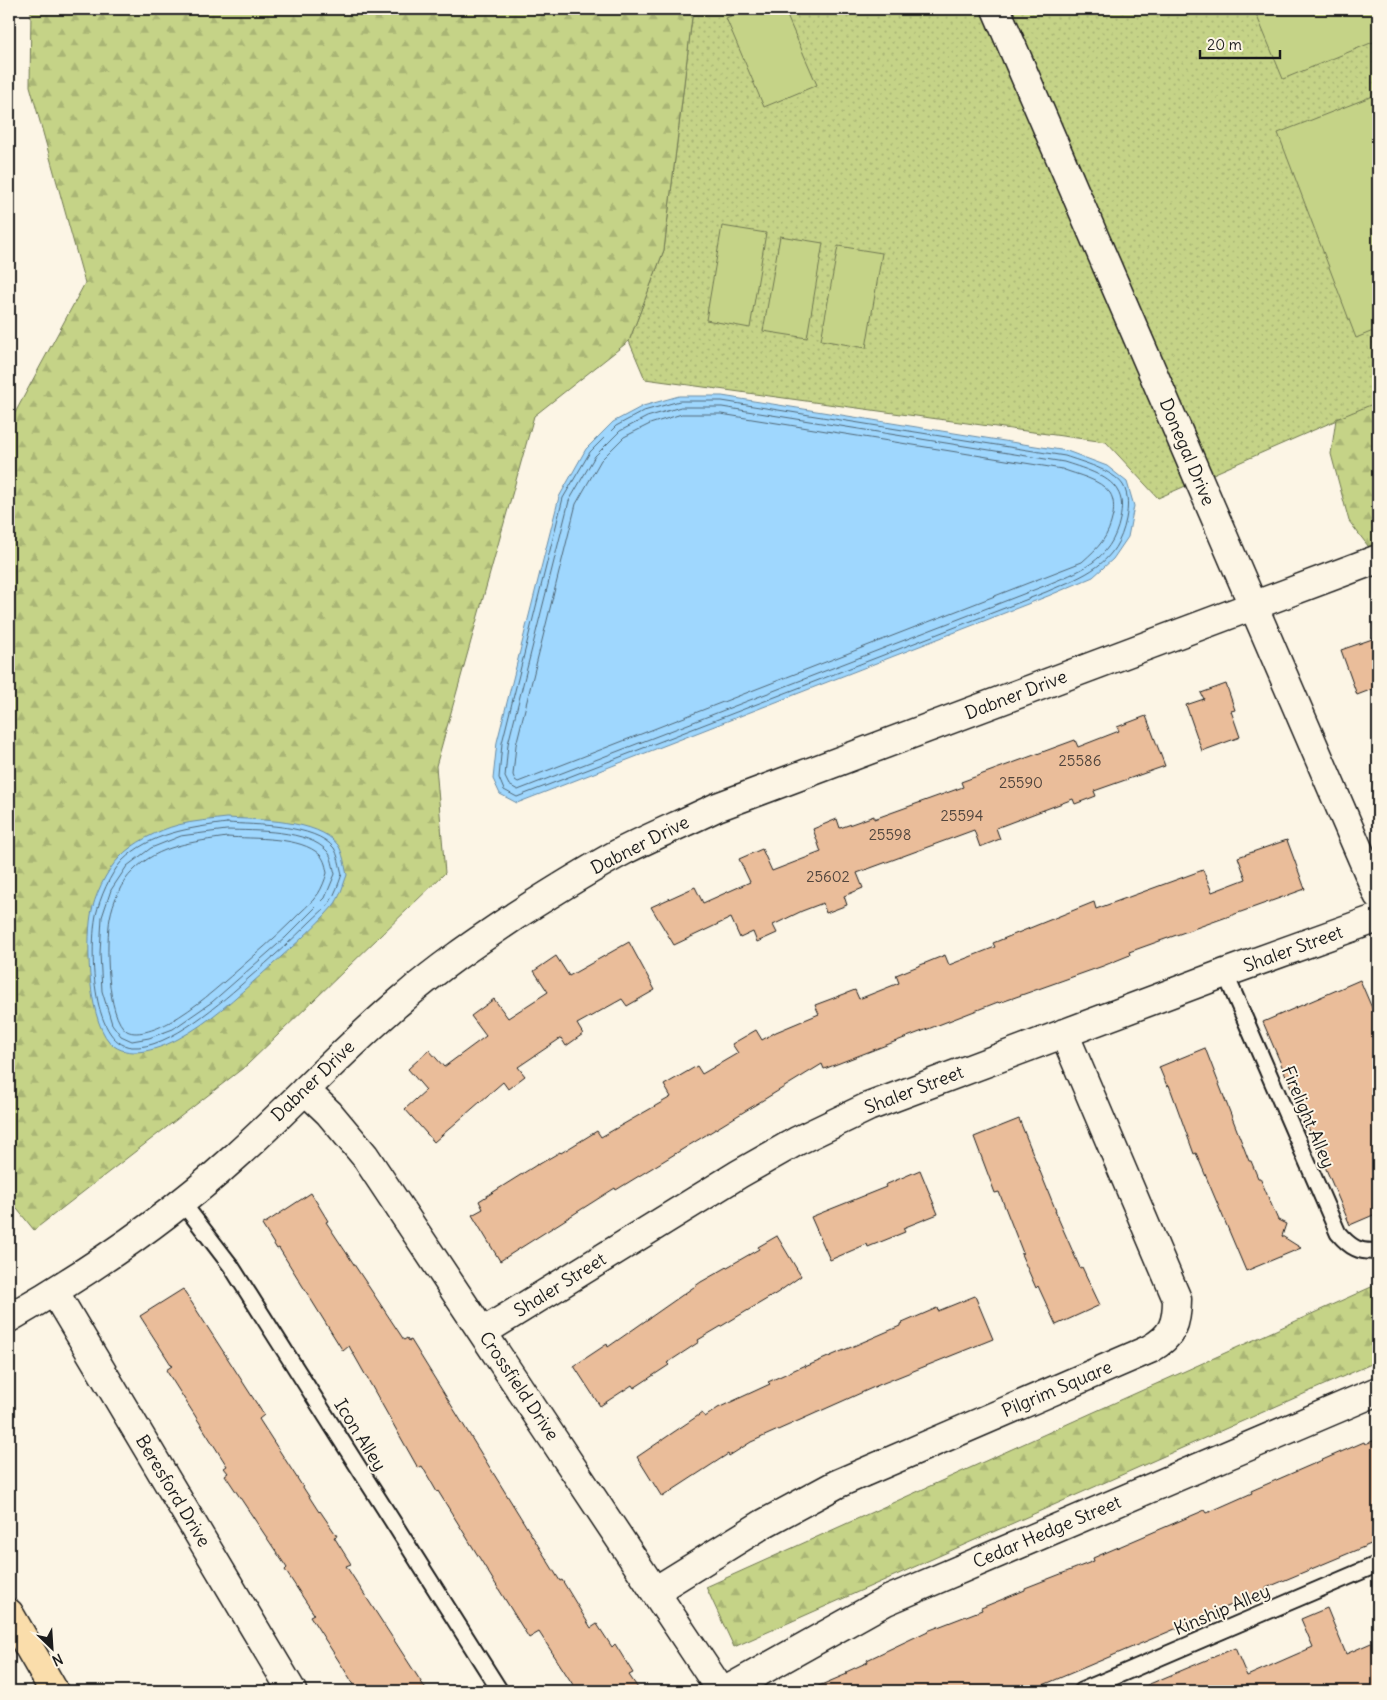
<svg xmlns="http://www.w3.org/2000/svg" width="1387" height="1700" font-family="Delius,sans-serif">
<style>
.grass{fill:url(#grass-dots);stroke:#707852}
.forest{fill:url(#forest-firs);stroke:#707852}
.garden{fill:#c5d387;stroke:#707852}
.water{fill:#9fd7fe;stroke:#6b8ca4}
.lines{fill:none;stroke-linecap:round;stroke-linejoin:round}
.shore{stroke:#506776;stroke-width:1}
.building{fill:#eabd9a;stroke:#1c1c1c}
.lane-casing{stroke:#1c1c1c;stroke-width:19}
.street-casing{stroke:#1c1c1c;stroke-width:31}
.primary-casing{stroke:#1c1c1c;stroke-width:31}
.lane{stroke:#fcf5e5;stroke-width:15}
.street{stroke:#fcf5e5;stroke-width:28}
.primary{stroke:#faddab;stroke-width:28}
.labels{text-anchor:middle;stroke-width:4;stroke-linejoin:round;paint-order:stroke}
.number-label{font-size:15px;fill:#50443c}
.street-label{font-size:18px;fill:#1c1c1c;stroke:#fcf5e5}
</style>
<defs>
<pattern id="grass-dots" width="8" height="8" patternUnits="userSpaceOnUse" patternTransform="scale(1.25)"><rect width="8" height="8" fill="#c5d387"/><path d="M2 2h.1M6 6h.1" fill="none" stroke="#a9b574" stroke-width="1.8" stroke-linecap="round"/></pattern>
<pattern id="forest-firs" width="22" height="20" patternUnits="userSpaceOnUse" patternTransform="scale(1.25)"><rect width="22" height="20" fill="#c5d387"/><path d="M5 1l3.5 6h-7zM16 11l3.5 6h-7z" fill="#a9b574"/></pattern>
</defs>
<rect width="100%" height="100%" fill="#fcf5e5"/>
<filter id="ink" filterUnits="userSpaceOnUse"><feTurbulence type="fractalNoise" baseFrequency=".02" numOctaves="2"/><feDisplacementMap in="SourceGraphic" scale="10" xChannelSelector="R" yChannelSelector="G"/><feConvolveMatrix kernelMatrix="1 2 1 2 8 2 1 2 1" color-interpolation-filters="sRGB"/></filter>
<g filter="url(#ink)">
<!-- grass -->
<path class="grass" d="M 693,9 L 1378,9 L 1378,402 L 1158,498 L 1106,442 L 645,379 L 629,341 L 664,250 Z"/>
<!-- forest -->
<path class="forest" d="M 31,9 L 693,9 L 664,250 L 629,341 L 534,416 L 436,766 L 445,873 L 247,1065 L 34,1230 L 9,1199 L 9,424 L 85,283 L 30,86 Z
M 1378,402 L 1378,559 L 1349,521 L 1331,454 L 1336,419 Z
M 1378,1284 L 1378,1361 L 734,1647 L 706,1587 Z"/>
<!-- garden -->
<path class="garden" d="M 747,9 L 784,9 L 817,85 L 764,107 L 726,18 Z
M 1254,9 L 1378,9 L 1378,40 L 1283,79 Z
M 1378,94 L 1378,329 L 1356,338 L 1278,133 Z
M 722,226 L 766,233 L 750,328 L 706,320 Z
M 780,236 L 823,243 L 807,338 L 763,331 Z
M 838,246 L 882,253 L 866,348 L 821,340 Z"/>
<!-- water -->
<path class="water" d="M 679,396 L 722,396 L 1067,451 L 1107,466 L 1127,482 L 1134,506 L 1128,537 L 1113,559 L 1093,577 L 1048,596 L 517,803 L 500,794 L 493,779 L 497,742 L 559,497 L 586,449 L 613,422 L 643,406 Z
M 227,818 C 257,820 318,819 338,845 C 343,852 345,867 347,875 C 343,885 340,898 333,906 C 312,931 286,952 262,974 C 236,997 210,1022 178,1039 C 161,1048 132,1059 114,1046 C 88,1028 86,944 91,915 C 94,897 106,871 119,858 C 132,843 159,830 178,825 C 193,821 211,820 227,818 Z"/>
<g class="lines">
<!-- shore -->
<path class="shore" d="M 680,401 L 722,401 L 1065,456 C 1082,462 1113,470 1123,485 C 1129,495 1128,508 1126,519 C 1117,565 1085,575 1046,592 L 517,797 L 504,790 L 499,778 L 502,743 L 563,498 L 590,452 L 616,426 L 644,411 Z
M 681,407 L 722,407 L 1064,462 C 1079,467 1109,475 1117,490 C 1123,499 1122,509 1120,519 C 1111,562 1079,571 1044,586 L 518,790 L 509,785 L 505,777 L 508,744 L 569,501 L 595,456 L 620,431 L 647,417 Z
M 682,414 L 721,414 L 1062,469 C 1077,475 1100,479 1110,493 C 1114,499 1114,508 1113,515 C 1108,538 1100,546 1082,562 L 518,782 L 515,780 L 513,775 L 516,745 L 576,504 L 601,460 L 624,437 L 650,424 Z
M 227,823 C 255,825 315,824 334,848 C 338,854 340,867 342,874 C 339,883 335,894 330,902 C 325,909 317,915 311,921 C 292,940 271,959 250,977 C 224,1000 168,1050 132,1047 C 90,1044 90,945 96,915 C 100,898 110,874 122,861 C 150,833 190,828 227,823 Z
M 227,830 C 255,831 308,829 328,852 C 332,857 333,867 335,874 L 325,898 L 285,938 L 212,1002 L 173,1029 L 149,1038 L 132,1041 L 121,1036 L 112,1024 L 102,991 L 100,953 L 102,917 L 111,890 L 127,866 L 151,848 L 181,836 Z
M 227,837 C 253,839 301,836 320,855 C 325,860 326,868 327,873 C 325,880 322,888 318,894 C 311,904 300,912 292,921 C 275,938 257,953 239,969 C 217,988 195,1008 170,1022 C 159,1028 138,1037 127,1031 C 106,1018 106,940 110,918 C 113,902 121,882 133,871 C 158,845 194,842 227,837 Z"/>
</g>
<!-- building -->
<path class="building" d="M 1378,637 L 1378,687 L 1357,695 L 1341,650 Z
M 1226,684 L 1235,710 L 1231,711 L 1240,737 L 1202,751 L 1186,705 L 1204,699 L 1201,693 Z
M 1146,716 L 1165,766 L 1094,791 L 1096,796 L 1075,804 L 1073,799 L 996,828 L 1000,839 L 980,847 L 974,830 L 857,873 L 863,888 L 844,896 L 847,905 L 826,913 L 823,903 L 802,911 L 773,925 L 777,933 L 757,942 L 753,932 L 740,938 L 731,918 L 674,945 L 651,907 L 695,887 L 703,903 L 750,882 L 739,859 L 762,849 L 772,871 L 821,852 L 813,829 L 837,819 L 840,828 L 874,816 L 874,819 L 963,787 L 961,782 L 1075,740 L 1078,747 L 1119,731 L 1117,727 Z
M 1287,840 L 1305,889 L 1129,952 L 1130,955 L 1103,966 L 999,1003 L 998,1002 L 824,1069 L 822,1064 L 616,1190 L 615,1188 L 500,1261 L 472,1215 L 483,1209 L 479,1201 L 538,1164 L 538,1165 L 560,1152 L 561,1153 L 597,1131 L 601,1137 L 671,1097 L 664,1085 L 697,1066 L 702,1074 L 738,1053 L 732,1044 L 756,1030 L 762,1040 L 776,1032 L 819,1014 L 815,1005 L 855,990 L 859,999 L 899,983 L 896,975 L 945,955 L 949,965 L 995,947 L 993,943 L 1094,902 L 1096,909 L 1203,870 L 1212,892 L 1246,879 L 1238,857 Z
M 629,942 L 655,990 L 627,1006 L 622,999 L 577,1024 L 583,1034 L 566,1046 L 561,1038 L 518,1067 L 525,1076 L 508,1089 L 503,1082 L 434,1142 L 405,1109 L 426,1090 L 408,1069 L 429,1050 L 444,1067 L 486,1036 L 471,1016 L 494,999 L 508,1018 L 548,992 L 534,971 L 556,956 L 569,976 Z
M 1360,980 L 1378,1022 L 1378,1213 L 1350,1225 L 1263,1022 Z
M 1205,1048 L 1249,1161 L 1251,1161 L 1258,1178 L 1260,1178 L 1278,1220 L 1286,1224 L 1282,1236 L 1301,1248 L 1246,1271 L 1196,1153 L 1194,1154 L 1169,1085 L 1167,1086 L 1159,1067 Z
M 1019,1119 L 1056,1211 L 1055,1211 L 1080,1268 L 1082,1267 L 1100,1305 L 1056,1325 L 1038,1286 L 1036,1288 L 1021,1254 L 1023,1253 L 999,1192 L 995,1193 L 974,1137 Z
M 920,1170 L 938,1214 L 903,1228 L 905,1232 L 868,1247 L 867,1244 L 830,1260 L 811,1217 L 886,1187 L 885,1185 Z
M 311,1193 L 328,1221 L 326,1222 L 404,1340 L 407,1338 L 409,1341 L 411,1340 L 560,1581 L 562,1580 L 591,1628 L 597,1624 L 612,1647 L 615,1644 L 633,1673 L 629,1675 L 640,1691 L 577,1691 L 539,1632 L 529,1638 L 438,1491 L 437,1492 L 422,1466 L 418,1468 L 349,1346 L 343,1351 L 279,1248 L 277,1249 L 262,1225 Z
M 777,1236 L 801,1276 L 777,1293 L 698,1340 L 699,1342 L 667,1363 L 669,1365 L 634,1388 L 632,1385 L 600,1406 L 574,1366 L 607,1344 L 608,1347 L 701,1282 L 759,1249 L 758,1247 Z
M 183,1289 L 264,1415 L 259,1419 L 319,1512 L 320,1511 L 337,1536 L 334,1537 L 351,1564 L 346,1566 L 427,1691 L 358,1691 L 310,1616 L 314,1614 L 285,1570 L 287,1568 L 225,1475 L 228,1473 L 224,1468 L 227,1466 L 166,1370 L 172,1366 L 140,1316 Z
M 975,1296 L 993,1339 L 881,1384 L 751,1442 L 729,1456 L 728,1454 L 662,1497 L 637,1457 L 702,1413 L 705,1417 L 718,1408 L 770,1384 L 768,1382 L 805,1365 L 805,1367 L 900,1326 L 900,1324 L 937,1308 L 938,1311 Z
M 1378,1439 L 1378,1541 L 1266,1588 L 1267,1590 L 1029,1691 L 807,1691 L 847,1674 L 846,1672 L 868,1662 L 867,1660 L 930,1630 L 982,1610 L 981,1608 L 1025,1590 L 1025,1588 L 1094,1561 L 1093,1558 L 1205,1510 L 1207,1513 L 1252,1493 L 1251,1491 L 1364,1442 L 1365,1444 Z
M 1327,1608 L 1346,1654 L 1378,1640 L 1378,1691 L 1133,1691 L 1235,1648 L 1247,1676 L 1313,1647 L 1301,1619 Z"/>
<g class="lines">
<defs>
<path id="lane" d="M 1225,973 L 1338,1233 C 1350,1247 1359,1253 1378,1251
M 182,1202 L 231,1266 L 500,1691
M 1081,1691 L 1378,1564"/>
<path id="street" d="M 996,9 L 1378,895
M 305,1090 L 329,1113 L 365,1156 L 721,1691
M 54,1291 L 292,1691
M 9,1318 C 89,1272 166,1220 235,1157 C 293,1105 345,1047 405,997 C 439,967 478,941 515,916 C 551,893 587,870 625,850 C 655,835 686,822 717,807 L 1378,559
M 483,1332 L 739,1174 L 797,1141 L 868,1107 L 1225,973 L 1378,918
M 655,1591 L 763,1524 L 837,1484 L 1150,1349 C 1173,1336 1177,1323 1177,1299 L 1064,1033
M 725,1691 L 886,1601 L 1378,1391"/>
<path id="primary" d="M 9,1613 L 54,1691"/>
</defs>
<!-- lane casing -->
<use href="#lane" class="lane-casing"/>
<!-- street casing -->
<use href="#street" class="street-casing"/>
<!-- primary casing -->
<use href="#primary" class="primary-casing"/>
<!-- lane -->
<use href="#lane" class="lane"/>
<!-- street -->
<use href="#street" class="street"/>
<!-- primary -->
<use href="#primary" class="primary"/>
</g>
</g>
<g class="labels">
<!-- number labels -->
<g class="number-label">
<text x="1080" y="766">25586</text>
<text x="1021" y="788">25590</text>
<text x="962" y="821">25594</text>
<text x="890" y="840">25598</text>
<text x="828" y="882">25602</text>
</g>
<!-- street labels -->
<g class="street-label">
<text transform="translate(1187 452) rotate(67)" y="6">Donegal Drive</text>
<text transform="translate(1016 695) rotate(-21)" y="6">Dabner Drive</text>
<text transform="translate(640 845) rotate(-27)" y="6">Dabner Drive</text>
<text transform="translate(1293 949) rotate(-20)" y="6">Shaler Street</text>
<text transform="translate(313 1081) rotate(-44)" y="6">Dabner Drive</text>
<text transform="translate(914 1090) rotate(-21)" y="6">Shaler Street</text>
<text transform="translate(1308 1117) rotate(67)" y="6">Firelight Alley</text>
<text transform="translate(560 1285) rotate(-32)" y="6">Shaler Street</text>
<text transform="translate(519 1386) rotate(56)" y="6">Crossfield Drive</text>
<text transform="translate(1057 1389) rotate(-23)" y="6">Pilgrim Square</text>
<text transform="translate(360 1435) rotate(58)" y="6">Icon Alley</text>
<text transform="translate(173 1491) rotate(59)" y="6">Beresford Drive</text>
<text transform="translate(1047 1532) rotate(-23)" y="6">Cedar Hedge Street</text>
<text transform="translate(1222 1610) rotate(-23)" y="6">Kinship Alley</text>
</g>
</g>
<!-- margin -->
<rect width="1387" height="1700" fill="none" stroke="#fcf5e5" stroke-width="30"/>
<rect x="15" y="15" width="1357" height="1670" fill="none" stroke="#1c1c1c" stroke-width="2" filter="url(#ink)"/>
<!-- north arrow -->
<g transform="translate(52 1648) rotate(155)" stroke="#fcf5e5" stroke-width="4" paint-order="stroke">
<path d="M0-4L9 19L0 12L-9 19Z" fill="#1c1c1c"/>
<text y="-8" font-size="14" font-weight="bold" text-anchor="middle" fill="#1c1c1c">N</text>
</g>
<!-- scale -->
<path d="M1200 50v8h80v-8" fill="none" stroke="#1c1c1c" stroke-width="2.5"/>
<text x="1207" y="50" font-size="15" fill="#1c1c1c" stroke="#fcf5e5" stroke-width="4" paint-order="stroke">20 m</text>
</svg>
